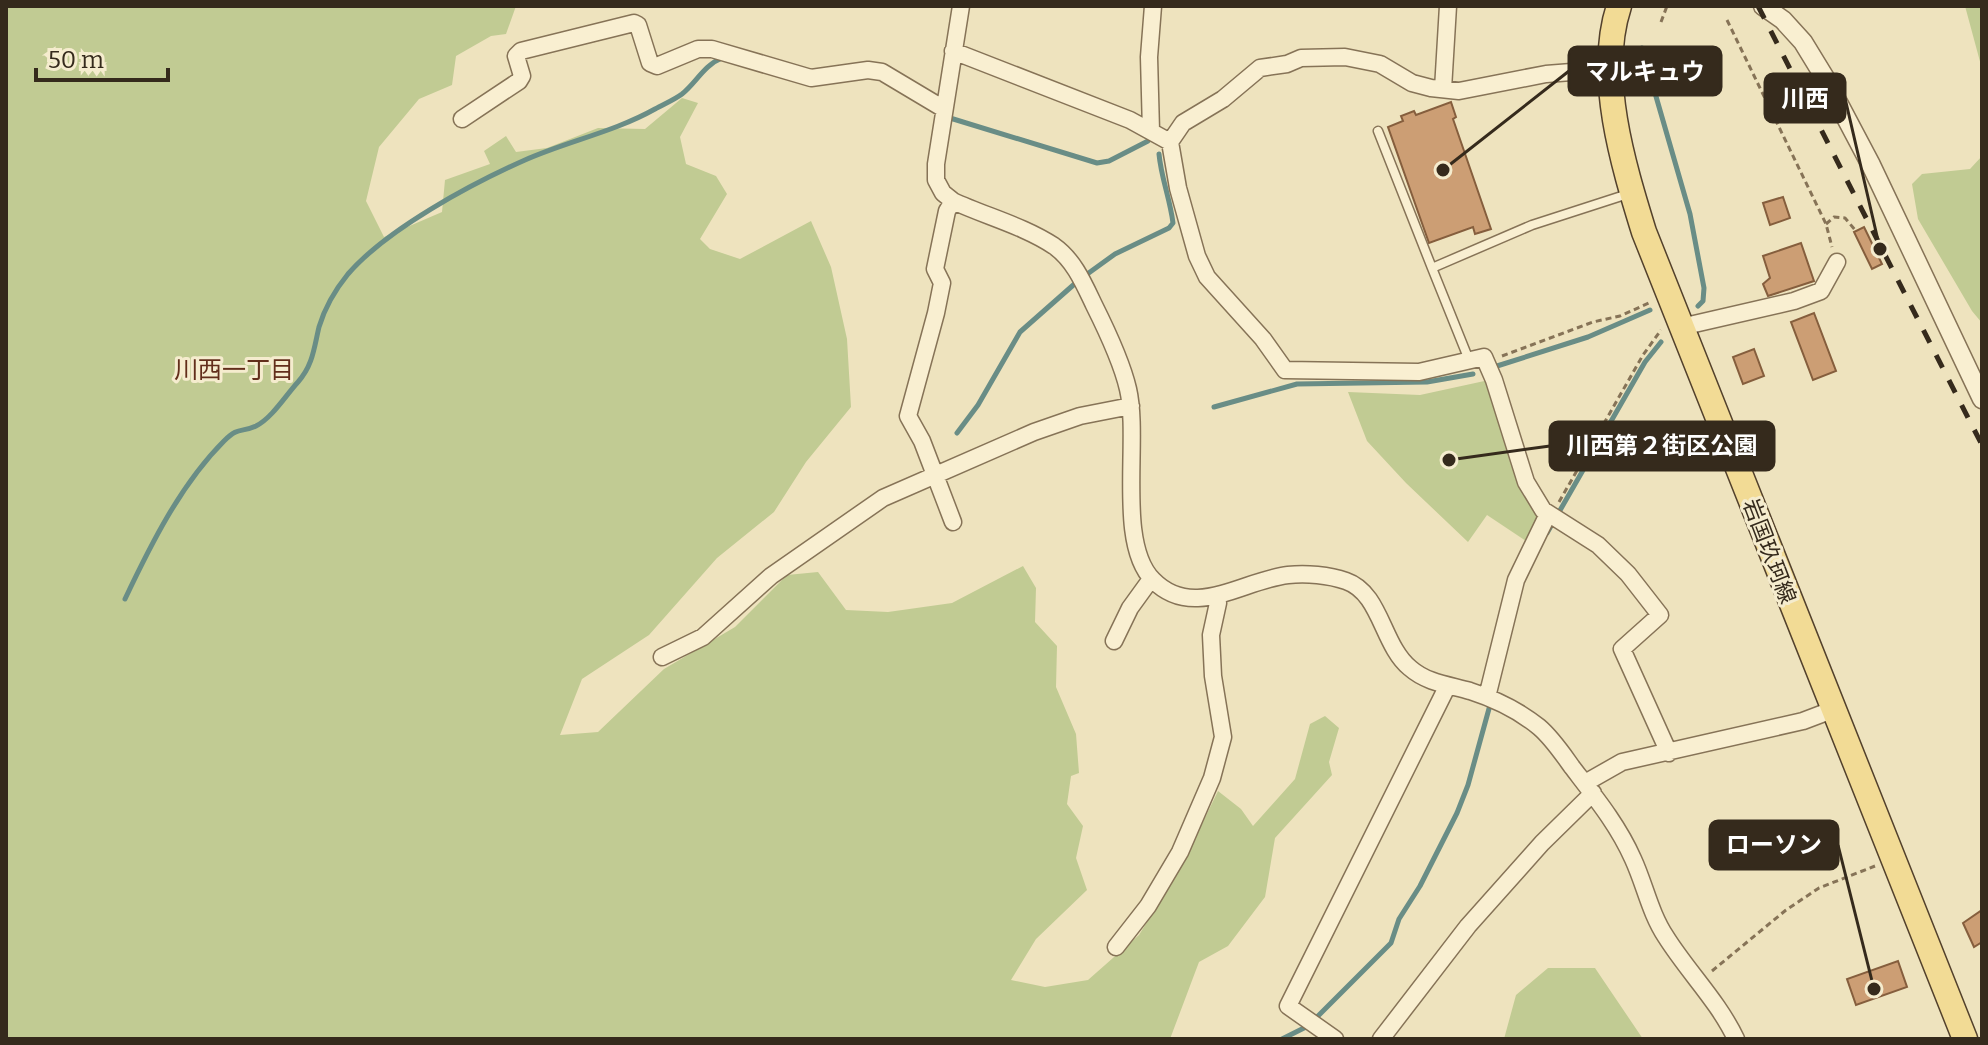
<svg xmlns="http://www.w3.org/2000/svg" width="1988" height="1045" font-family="Bitter,'Noto Sans JP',serif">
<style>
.green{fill:#c1cb93}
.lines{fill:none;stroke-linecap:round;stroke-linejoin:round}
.stream{stroke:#698d86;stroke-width:5}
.building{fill:#cc9e74;stroke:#855e3d;stroke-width:2}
.service-casing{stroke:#867357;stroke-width:11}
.minor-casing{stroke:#867357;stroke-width:19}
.tertiary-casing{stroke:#867357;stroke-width:21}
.primary-casing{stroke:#53412c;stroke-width:27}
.path{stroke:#867357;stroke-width:3;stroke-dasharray:6 4;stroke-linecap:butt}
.service{stroke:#f9efd1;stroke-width:8}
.minor{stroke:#f9efd1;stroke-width:16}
.tertiary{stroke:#f9efd1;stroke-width:18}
.primary{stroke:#f2db95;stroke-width:24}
.rail{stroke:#352a1c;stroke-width:5;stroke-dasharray:14 14;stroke-linecap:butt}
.labels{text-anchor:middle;stroke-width:6;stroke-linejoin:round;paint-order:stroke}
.street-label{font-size:22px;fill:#352a1c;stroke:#f5ecce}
.neighbourhood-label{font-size:24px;fill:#622e1b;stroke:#f5ecce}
.leader{fill:none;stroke:#352a1c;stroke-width:3}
.callout-dot{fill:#352a1c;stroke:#f5ecce;stroke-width:3}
.callout{fill:#352a1c;stroke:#352a1c;stroke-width:3}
.callout-label{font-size:24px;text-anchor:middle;font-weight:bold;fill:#fff}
</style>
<rect width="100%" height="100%" fill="#eee3be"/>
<!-- green -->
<path class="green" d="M 6,6 L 516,6 L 506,34 L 491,36 L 456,56 L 452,85 L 419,99 L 379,147 L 366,201 L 384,237 L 442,212 L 445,180 L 490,164 L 484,151 L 506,136 L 516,152 L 547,148 L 598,128 L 645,129 L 682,98 L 698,103 L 680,137 L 686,164 L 716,176 L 727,194 L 700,239 L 710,249 L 740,259 L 811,221 L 831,267 L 847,339 L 851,407 L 806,462 L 774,512 L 717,558 L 649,635 L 582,679 L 560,735 L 598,732 L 664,669 L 735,627 L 787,575 L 818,572 L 846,610 L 888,612 L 952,603 L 1023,566 L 1036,588 L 1035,622 L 1057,646 L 1056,687 L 1076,734 L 1079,773 L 1071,776 L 1067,804 L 1083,826 L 1076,858 L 1087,890 L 1036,939 L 1011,980 L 1045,987 L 1088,980 L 1139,935 L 1181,867 L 1218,791 L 1241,809 L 1253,826 L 1295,779 L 1310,724 L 1325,716 L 1339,728 L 1329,762 L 1332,775 L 1275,838 L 1265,897 L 1228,946 L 1199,962 L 1170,1039 L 6,1039 Z
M 1965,6 L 1982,6 L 1982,69 Z
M 1982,156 L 1982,323 L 1972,311 L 1918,219 L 1912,184 L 1922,174 L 1970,169 Z
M 1489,380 L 1536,512 L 1538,523 L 1526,541 L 1487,515 L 1468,542 L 1406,483 L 1367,441 L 1348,392 L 1420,395 Z
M 1548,968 L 1595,968 L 1643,1039 L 1504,1039 L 1516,995 Z"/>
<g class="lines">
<!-- stream -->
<path class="stream" d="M 1642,48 L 1690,214 L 1704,288 L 1703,301 L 1698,306
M 950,118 L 1097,163 L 1109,161 L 1148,141
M 1497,366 L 1588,337 L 1650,310
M 1214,407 L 1297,384 L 1427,382 L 1473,374
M 957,433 L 978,405 L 1020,332 L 1079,280 L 1115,254 L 1169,228 L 1173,223 C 1170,199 1161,177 1159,154
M 1547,533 L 1645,362 L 1661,342
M 125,599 C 151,544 181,484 224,441 C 239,426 241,433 256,426 C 272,418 286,395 298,382 C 313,365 314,348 319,327 C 325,307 335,290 348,274 C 387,229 471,184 525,160 C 568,141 614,132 655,109 C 664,104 674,100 682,94 C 696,83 704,65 722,58
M 1315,1019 L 1391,943 L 1399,919 L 1420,886 L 1457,813 L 1468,785 L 1490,705
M 1282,1039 L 1308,1026"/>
</g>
<!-- building -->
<path class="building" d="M 1451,102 L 1456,117 L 1453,119 L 1491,229 L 1475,234 L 1473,227 L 1429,243 L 1388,127 L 1403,121 L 1401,116 L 1414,111 L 1416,115 Z
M 1783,197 L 1790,218 L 1770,225 L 1763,203 Z
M 1864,227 L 1882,264 L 1872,269 L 1854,232 Z
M 1801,243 L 1814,281 L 1768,296 L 1763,284 L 1770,278 L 1763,256 Z
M 1814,313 L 1836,371 L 1813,380 L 1791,322 Z
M 1754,349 L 1764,376 L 1743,384 L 1733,357 Z
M 1982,910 L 1982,942 L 1974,947 L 1963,923 Z
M 1898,961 L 1907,987 L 1856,1005 L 1847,979 Z"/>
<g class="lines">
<defs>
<path id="service" d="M 1378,131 L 1432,268
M 1469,360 L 1432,268 L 1532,225 L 1631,193"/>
<path id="minor" d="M 961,6 L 936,164 L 936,180 L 943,193 L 953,201 C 985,216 1024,226 1054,246 C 1074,260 1084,284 1094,305 C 1106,329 1122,363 1128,389 C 1140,440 1116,543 1153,580 C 1193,621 1243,580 1288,575 C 1306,573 1329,575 1346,581 C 1381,593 1382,645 1410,668 C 1427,683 1449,685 1470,691 C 1495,699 1518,710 1539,727 C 1552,738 1562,753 1572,767 C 1595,797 1618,825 1633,859 C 1645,885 1650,913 1666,937 C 1688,972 1718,1001 1736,1039
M 953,51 L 1130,120 L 1170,142
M 1610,69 L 1546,74 L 1459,91 L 1431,88 L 1412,83 L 1380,64 L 1345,57 L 1301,58 L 1287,64 L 1260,68 L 1223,99 L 1183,123 L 1170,142 L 1178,188 L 1197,256 L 1207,277 L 1263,339 L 1285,370 L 1419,372 L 1484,357 L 1494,380 L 1526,482 L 1543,510 L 1598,545 L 1628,574 L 1660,615 L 1622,649 L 1669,753
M 1443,89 L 1448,6
M 462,119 L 519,81 L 522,76 L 516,56 L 521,51 L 634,23 L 638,25 L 650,63 L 657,66 L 698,49 L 712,49 L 811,78 L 868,70 L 882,72 L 944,109
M 1151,131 L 1149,57 L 1153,6
M 1681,327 L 1794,301 L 1821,291 L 1837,262
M 953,522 L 922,441 L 908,416 L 936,313 L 942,283 L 935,269 L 947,211 L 953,201
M 1114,641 L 1130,608 L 1151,579
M 662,657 L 703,637 L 771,576 L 883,498 L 1034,432 L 1080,416 L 1131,406
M 1487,697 L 1516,580 L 1548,514
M 1585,783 L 1622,762 L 1803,721 L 1832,710
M 1116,947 L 1148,906 L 1180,852 L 1212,778 L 1223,737 L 1213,676 L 1211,635 L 1218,603 L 1216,597
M 1335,1039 L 1288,1006 L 1447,687
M 1381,1039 L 1468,926 L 1542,843 L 1593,793"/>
<path id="tertiary" d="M 1763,6 L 1783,20 L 1803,42 L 1825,78 L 1871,165 L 1982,399"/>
<path id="primary" d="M 1619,6 C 1596,76 1623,164 1644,232 L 1965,1039"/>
</defs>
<!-- service casing -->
<use href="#service" class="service-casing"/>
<!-- minor casing -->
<use href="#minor" class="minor-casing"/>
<!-- tertiary casing -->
<use href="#tertiary" class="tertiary-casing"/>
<!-- primary casing -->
<use href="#primary" class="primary-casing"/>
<!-- path -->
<path class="path" d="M 1727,20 L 1826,224 L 1832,247
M 1661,22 L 1667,6
M 1826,224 L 1834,217 L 1845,218 L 1856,231
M 1502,356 L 1593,322 L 1620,316 L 1649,303
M 1559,502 L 1643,355 L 1661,330
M 1712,971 L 1786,910 L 1819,888 L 1875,866"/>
<!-- service -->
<use href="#service" class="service"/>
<!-- minor -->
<use href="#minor" class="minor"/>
<!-- tertiary -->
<use href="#tertiary" class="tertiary"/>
<!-- primary -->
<use href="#primary" class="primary"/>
<!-- rail -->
<path class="rail" d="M 1758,6 L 1982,445"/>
</g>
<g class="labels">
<!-- street labels -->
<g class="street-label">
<text transform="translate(1770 551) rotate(69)" y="8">岩国玖珂線</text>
</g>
<!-- neighbourhood labels -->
<g class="neighbourhood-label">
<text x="234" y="378">川西一丁目</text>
</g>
</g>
<!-- callouts -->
<path class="leader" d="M1443 170L1569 71M1880 249L1845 98M1449 460L1550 446M1874 989L1838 845"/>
<g class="callout-dot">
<circle cx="1443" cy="170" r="8"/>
<circle cx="1880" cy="249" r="8"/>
<circle cx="1449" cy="460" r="8"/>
<circle cx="1874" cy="989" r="8"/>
</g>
<g class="callout">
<rect x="1569" y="47" width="152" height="48" rx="8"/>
<rect x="1765" y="74" width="80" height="48" rx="8"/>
<rect x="1550" y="422" width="224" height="48" rx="8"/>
<rect x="1710" y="821" width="128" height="48" rx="8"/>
</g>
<g class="callout-label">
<text x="1645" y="80">マルキュウ</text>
<text x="1805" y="107">川西</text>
<text x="1662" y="454">川西第２街区公園</text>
<text x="1774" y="853">ローソン</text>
</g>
<!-- border -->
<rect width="1988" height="1045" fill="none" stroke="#352a1c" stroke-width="16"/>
<!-- scale -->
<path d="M36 68v12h132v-12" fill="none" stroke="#352a1c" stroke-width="4"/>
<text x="48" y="68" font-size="24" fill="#352a1c" stroke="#f5ecce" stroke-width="6" paint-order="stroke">50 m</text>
</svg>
